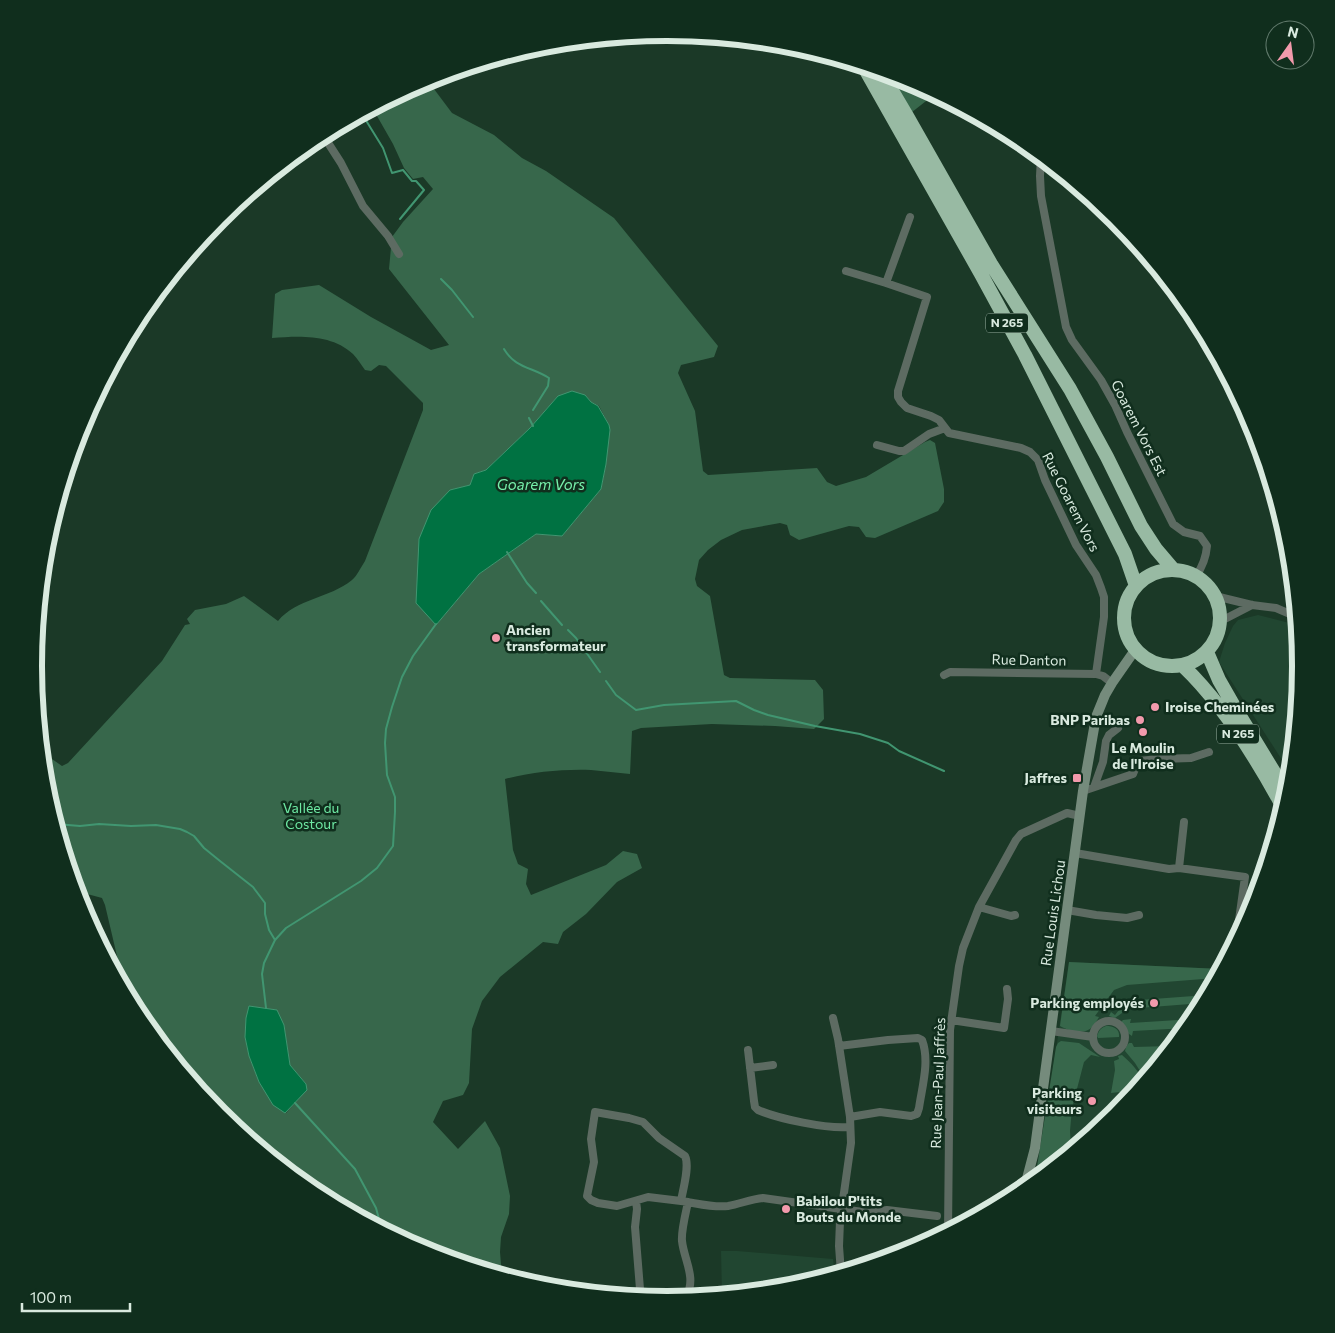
<svg xmlns="http://www.w3.org/2000/svg" width="1335" height="1333" font-family="Commissioner,sans-serif">
<style>
.built{fill:#214631}
.green{fill:#37674b;fill-rule:evenodd}
.water{fill:#007242;stroke:#419671}
.lines{fill:none;stroke-linecap:round;stroke-linejoin:round}
.stream{stroke:#419671;stroke-width:2}
.street{stroke:#5d6b62;stroke-width:8}
.secondary{stroke:#758b7c;stroke-width:10}
.highway{stroke:#98baa3;stroke-width:14}
.poi-dot{fill:#f29aac;stroke:#102e1d;stroke-width:2}
.labels{text-anchor:middle;stroke-width:5;stroke-linejoin:round;paint-order:stroke}
.shield{fill:#102e1d;stroke:#9db2a5;stroke-width:1}
.shield-label{font-size:12px;font-weight:bold;fill:#d9eadf}
.street-label{font-size:14px;fill:#d9eadf;stroke:#102e1d}
.poi-label{font-size:14px;font-weight:bold;fill:#d9eadf;stroke:#102e1d;text-anchor:end}
.park-label{font-size:14px;fill:#6ee8a3;stroke:#102e1d}
.water-label{font-size:15px;font-style:italic;fill:#77f0ab;stroke:#102e1d}
.rim{fill:none;stroke:#d9eadf;stroke-width:6}
</style>
<rect width="100%" height="100%" fill="#1b3927"/>
<!-- built -->
<path class="built" d="M 1258,615 L 1297,625 L 1301,667 L 1291,774 L 1219,662 L 1225,643 L 1233,626 L 1238,620 Z
M 1069,962 L 1221,969 L 1194,1019 L 1116,1115 L 1034,1182 L 1042,1144 Z
M 721,1251 L 737,1251 L 833,1259 L 835,1275 L 791,1288 L 722,1295 Z"/>
<!-- green -->
<path class="green" d="M 881,72 L 910,81 L 935,94 L 907,116 Z
M 422,84 L 434,89 L 452,113 L 494,135 L 522,158 L 546,171 L 614,218 L 718,346 L 714,357 L 681,365 L 678,373 L 695,411 L 703,471 L 708,475 L 817,468 L 827,482 L 836,486 L 866,477 L 925,442 L 930,440 L 935,443 L 944,489 L 944,502 L 938,511 L 875,538 L 866,537 L 859,527 L 849,526 L 799,540 L 790,535 L 787,525 L 780,523 L 742,530 L 721,540 L 708,550 L 699,560 L 695,579 L 697,586 L 710,596 L 724,675 L 730,678 L 815,680 L 823,690 L 824,719 L 814,729 L 775,726 L 712,724 L 641,728 L 632,731 L 630,774 C 617,773 604,771 591,770 C 562,769 533,772 505,779 L 513,850 L 518,864 L 528,869 L 526,884 L 531,895 L 606,865 L 623,851 L 637,854 L 642,868 L 617,882 L 586,914 L 563,932 L 558,944 L 543,942 L 500,977 L 482,1001 L 472,1029 L 469,1083 L 463,1095 L 443,1101 L 433,1122 L 458,1149 L 485,1121 L 500,1148 L 510,1196 L 509,1214 L 501,1237 L 500,1252 L 502,1276 L 425,1252 L 315,1193 L 219,1115 L 140,1018 L 125,990 L 105,905 L 102,898 L 76,891 L 46,790 L 42,752 L 62,766 L 68,763 L 162,661 L 185,625 L 190,624 L 187,619 L 195,610 L 226,604 L 244,596 L 278,621 C 296,599 330,598 352,580 C 357,576 361,567 365,561 L 423,410 L 423,403 L 386,366 L 379,365 L 371,371 L 365,370 C 361,365 358,359 353,354 C 331,334 300,336 272,338 L 275,294 L 282,290 L 319,285 L 371,317 L 431,350 L 449,345 L 389,269 L 392,237 L 403,222 L 433,189 L 423,177 L 413,179 L 404,168 L 393,144 L 373,109 L 415,86 ZM 585,395 L 591,402 L 599,406 L 609,425 L 606,464 L 601,489 L 562,536 L 536,534 L 479,574 L 436,625 L 450,490 L 470,485 L 474,474 L 486,470 L 530,428 L 558,396 ZM 284,1025 L 290,1065 L 306,1084 L 306,1090 L 286,1113 L 259,1082 L 249,1056 L 245,1037 Z
M 1069,962 L 1221,969 L 1216,978 L 1127,985 L 1114,990 L 1095,1016 L 1099,1017 C 1096,1022 1093,1028 1088,1030 C 1081,1034 1066,1030 1060,1026 Z
M 1207,995 L 1203,1003 L 1126,1009 L 1127,1013 L 1122,1013 L 1115,1018 L 1109,1016 L 1111,1012 L 1115,1015 L 1126,1001 Z
M 1131,1019 L 1130,1023 L 1194,1019 L 1187,1028 L 1133,1031 L 1132,1036 L 1129,1034 L 1121,1022 L 1123,1020 Z
M 1106,1026 C 1114,1026 1120,1029 1119,1037 L 1098,1038 L 1097,1036 C 1099,1030 1101,1028 1106,1026 Z
M 1061,1041 L 1079,1043 L 1100,1057 L 1091,1055 L 1084,1062 L 1072,1108 L 1070,1131 L 1071,1148 L 1074,1148 L 1074,1149 L 1037,1179 L 1036,1173 L 1056,1047 L 1058,1043 Z
M 1129,1043 L 1132,1043 L 1134,1047 L 1170,1046 L 1171,1047 L 1145,1079 L 1135,1063 L 1125,1051 L 1126,1047 Z
M 1122,1055 C 1131,1063 1139,1071 1143,1081 L 1134,1093 L 1120,1092 L 1111,1093 L 1115,1070 L 1114,1061 L 1119,1059 L 1118,1056 Z"/>
<!-- water -->
<path class="water" d="M 572,391 L 585,395 L 591,402 L 598,406 L 609,425 L 610,430 L 606,464 L 601,489 L 562,536 L 536,534 L 479,574 L 436,625 L 416,603 L 419,539 L 431,510 L 450,490 L 470,485 L 474,474 L 486,470 L 530,428 L 558,396 Z
M 249,1006 L 277,1010 L 284,1025 L 290,1065 L 306,1084 L 307,1090 L 285,1113 L 273,1105 L 259,1082 L 249,1056 L 245,1037 L 246,1018 Z"/>
<g class="lines">
<!-- stream -->
<path class="stream" d="M 362,114 L 383,148 L 392,173 L 403,170 L 412,181 L 416,181 L 424,190 L 400,219
M 441,279 L 452,290 L 473,317
M 504,349 C 515,368 532,367 549,378 L 548,386 L 533,410
M 529,418 L 533,426
M 507,552 L 527,583 L 536,593
M 541,601 L 562,625
M 568,630 L 576,638 L 600,672
M 606,681 L 616,695 L 636,710 L 664,705 L 736,701 L 754,710 L 768,715 L 815,726 L 860,734 L 888,743 L 899,751 L 944,771
M 56,824 L 80,826 L 99,824 L 131,826 L 156,825 L 180,829 L 187,832 L 194,836 L 204,848 L 220,861 L 253,887 L 265,903 L 265,914 L 269,930 L 275,940
M 266,1008 L 262,974 L 264,963 L 275,940 L 286,928 L 361,881 L 377,868 L 393,846 L 395,812 L 395,797 L 387,775 L 385,743 L 386,729 L 392,707 L 402,677 L 413,656 L 436,624
M 295,1103 L 355,1169 L 376,1208 L 382,1230"/>
<!-- street -->
<path class="street" d="M 323,135 L 341,163 L 363,206 L 388,236 L 399,254
M 1041,157 L 1040,176 L 1041,196 L 1066,327 L 1072,340 L 1101,380 L 1115,405 L 1127,432 L 1173,524 L 1184,532 L 1200,536 L 1207,546 C 1206,558 1203,566 1196,576
M 910,217 L 886,283 L 927,297 L 898,391 L 898,397 L 901,402 L 907,408 L 931,416 L 939,420 L 949,433 L 1021,448 L 1030,452 L 1038,460 L 1045,480 L 1076,545 L 1096,575 L 1101,588 L 1104,597 L 1104,617 L 1096,674
M 846,271 L 886,283
M 877,445 L 899,451 L 904,451 L 929,434 L 945,428
M 1215,596 L 1252,605 L 1276,608 L 1297,617
M 1221,621 L 1252,605
M 944,675 L 950,672 L 1096,674 L 1103,676 L 1112,683
M 1094,787 L 1103,762 L 1106,741 L 1109,735 L 1118,728
M 1083,791 L 1133,774 L 1138,761 L 1160,759 L 1191,758 L 1209,752
M 1075,853 L 1169,869 L 1179,868 L 1245,877 L 1238,927
M 1179,868 L 1184,822
M 979,907 L 1011,916 L 1015,915
M 1067,910 L 1096,915 L 1127,918 L 1139,915
M 833,1018 L 838,1039 L 850,1117 L 851,1143 L 840,1221 L 839,1246 L 841,1273
M 951,1020 L 1004,1028 L 1008,999 L 1007,989
M1093 1037a16 16 0 1 1 32 0a16 16 0 1 1-32 0Z
M 1051,1031 L 1093,1037
M 839,1046 L 888,1040 L 918,1038 L 922,1040 C 930,1061 922,1087 919,1108 L 917,1114 L 911,1116 L 880,1112 L 850,1117
M 748,1050 L 754,1101 L 755,1107 L 758,1110 C 779,1119 827,1129 849,1127
M 750,1068 L 773,1065
M 636,1201 L 637,1209 L 635,1227 L 640,1289 L 643,1293 L 680,1299 L 686,1297 C 697,1278 684,1260 682,1241 C 681,1231 686,1212 688,1202
M 681,1201 L 648,1197 L 617,1206 L 598,1203 L 591,1200 L 587,1196 L 594,1162 L 591,1139 L 595,1112 L 629,1118 L 643,1122 L 659,1138 L 685,1156 C 690,1166 683,1189 681,1201 C 696,1203 713,1208 728,1206 C 740,1204 751,1199 763,1198 L 870,1213 L 887,1210 L 937,1216
M 948,1232 L 950,1030 L 959,966 L 963,948 L 979,907 L 1016,840 L 1021,834 L 1067,813 L 1080,816"/>
<!-- secondary -->
<path class="secondary" d="M 1024,1190 L 1035,1148 L 1083,791 L 1096,717 L 1105,695 L 1112,683 L 1135,650"/>
<!-- highway -->
<path class="highway" d="M 864,67 L 981,274 L 1025,355 L 1125,554 L 1136,586
M 881,72 L 907,116 L 991,264 L 1070,389 L 1107,457 L 1141,526 L 1156,549 L 1173,569
M1124 618a48 48 0 1 1 96 0a48 48 0 1 1-96 0Z
M 1207,652 L 1219,680 L 1235,708 L 1288,795
M 1183,666 C 1224,705 1257,759 1284,809"/>
</g>
<!-- markers -->
<g class="poi-dot">
<circle cx="496" cy="638" r="5"/>
<circle cx="1155" cy="707" r="5"/>
<circle cx="1140" cy="720" r="5"/>
<circle cx="1143" cy="732" r="5"/>
<rect x="1072" y="773" width="10" height="10" rx="2.5"/>
<circle cx="1154" cy="1003" r="5"/>
<circle cx="1092" cy="1101" r="5"/>
<circle cx="786" cy="1209" r="5"/>
</g>
<g class="labels">
<!-- shield labels -->
<g class="shield">
<rect x="986" y="313.5" width="42" height="19" rx="4"/>
<rect x="1217" y="724.5" width="42" height="19" rx="4"/>
</g>
<g class="shield-label">
<text x="1007" y="327">N 265</text>
<text x="1238" y="738">N 265</text>
</g>
<!-- street labels -->
<g class="street-label">
<text transform="translate(1139 428) rotate(63)" y="5">Goarem Vors Est</text>
<text transform="translate(1071 502) rotate(63)" y="5">Rue Goarem Vors</text>
<text transform="translate(1029 660) rotate(1)" y="5">Rue Danton</text>
<text transform="translate(1053 913) rotate(-82)" y="5">Rue Louis Lichou</text>
<text transform="translate(938 1083) rotate(-88)" y="5">Rue Jean-Paul Jaffrès</text>
</g>
<!-- poi labels -->
<g class="poi-label">
<text x="506" y="635" text-anchor="start">Ancien<tspan x="506" dy="16">transformateur</tspan></text>
<text x="1165" y="712" text-anchor="start">Iroise Cheminées</text>
<text x="1130" y="725">BNP Paribas</text>
<text x="1143" y="753" text-anchor="middle">Le Moulin<tspan x="1143" dy="16">de l'Iroise</tspan></text>
<text x="1067" y="783">Jaffres</text>
<text x="1144" y="1008">Parking employés</text>
<text x="1082" y="1098">Parking<tspan x="1082" dy="16">visiteurs</tspan></text>
<text x="796" y="1206" text-anchor="start">Babilou P'tits<tspan x="796" dy="16">Bouts du Monde</tspan></text>
</g>
<!-- park labels -->
<g class="park-label">
<text x="311" y="813">Vallée du<tspan x="311" dy="16">Costour</tspan></text>
</g>
<!-- water labels -->
<g class="water-label">
<text x="541" y="490">Goarem Vors</text>
</g>
</g>
<!-- crop -->
<path d="M0 0H1335V1333H0ZM42 666a625 625 0 1 1 1250 0a625 625 0 1 1-1250 0Z" fill="#102e1d" fill-rule="evenodd"/>
<path class="rim" d="M42 666a625 625 0 1 1 1250 0a625 625 0 1 1-1250 0Z"/>
<!-- north arrow -->
<g transform="translate(1290 45) rotate(14)"><circle r="24" fill="#102e1d" stroke="#60796b"/>
<path d="M0-4L9 19L0 12L-9 19Z" fill="#f29aac"/>
<text y="-8" font-size="14" font-weight="bold" text-anchor="middle" fill="#d9eadf">N</text>
</g>
<!-- scale -->
<path d="M22 1303v8h108v-8" fill="none" stroke="#d9eadf" stroke-width="2.5"/>
<text x="30" y="1303" font-size="15" fill="#d9eadf" stroke="#102e1d" stroke-width="4" paint-order="stroke">100 m</text>
</svg>
